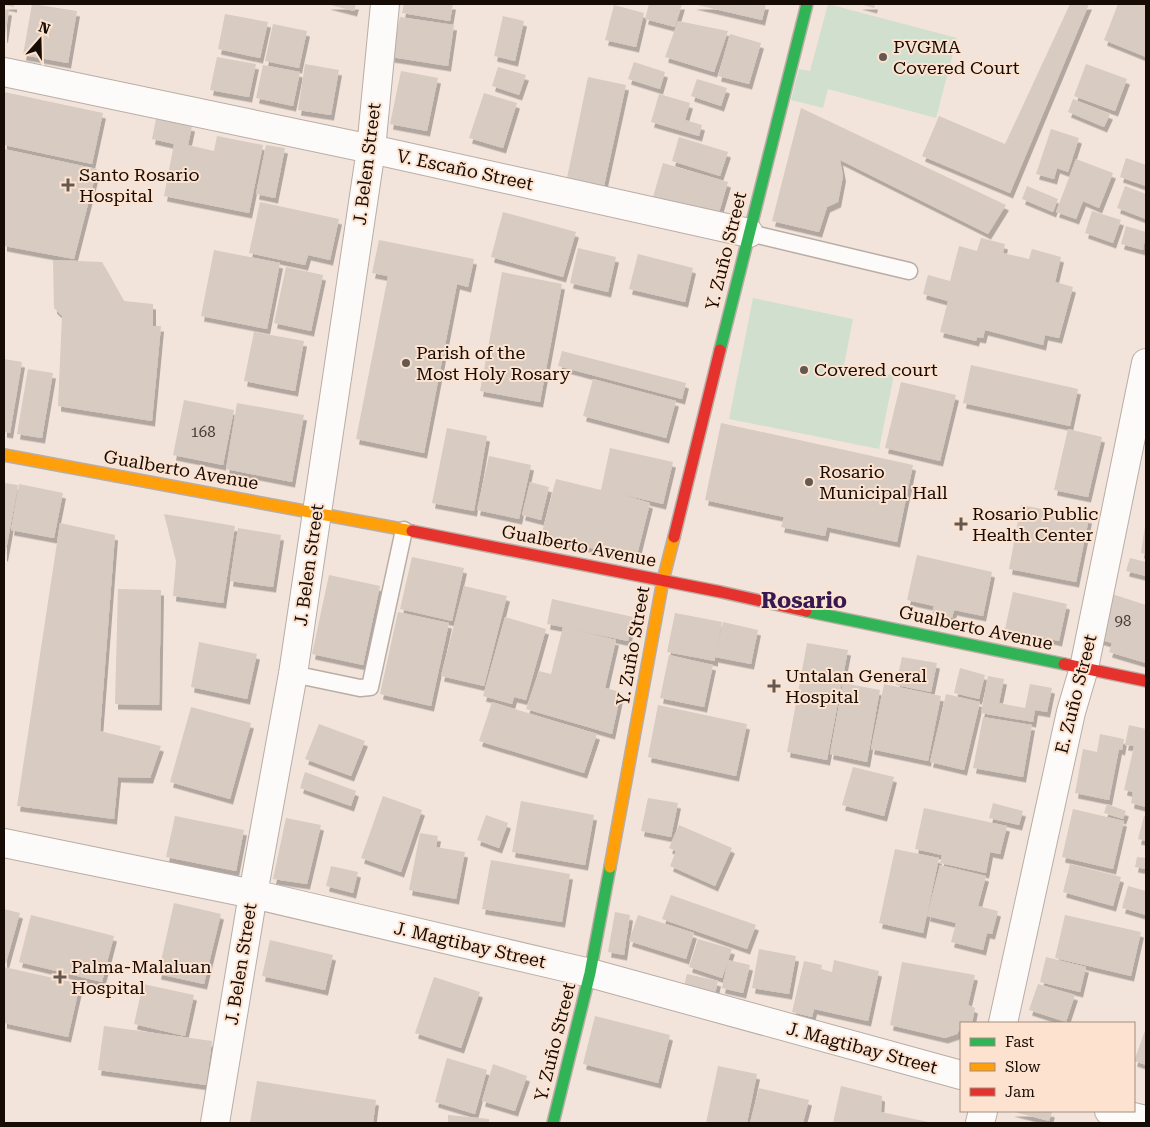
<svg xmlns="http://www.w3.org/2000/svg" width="1150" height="1127" font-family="'Roboto Serif',serif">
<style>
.green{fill:#d1dfce}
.building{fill:#d7cbc2;filter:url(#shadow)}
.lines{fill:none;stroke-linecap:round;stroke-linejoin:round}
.lane-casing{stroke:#b9ada5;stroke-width:19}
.street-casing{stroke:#b9ada5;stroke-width:30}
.fast-casing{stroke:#b9ada5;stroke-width:14}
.slow-casing{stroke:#b9ada5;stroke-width:14}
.jam-casing{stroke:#b9ada5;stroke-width:14}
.lane{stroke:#fdfbf9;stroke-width:16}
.street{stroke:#fdfbf9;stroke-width:28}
.fast{stroke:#30b455;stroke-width:11}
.slow{stroke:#ff9f0a;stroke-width:11}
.jam{stroke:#e5322d;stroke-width:11}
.poi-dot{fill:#645850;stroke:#fde3cf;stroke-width:2}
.labels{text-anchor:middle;stroke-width:4;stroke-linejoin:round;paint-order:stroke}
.number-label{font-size:15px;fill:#483d35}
.poi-label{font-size:18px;fill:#170c05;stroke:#fde3cf;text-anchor:start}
.street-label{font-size:18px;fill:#170c05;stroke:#fde3cf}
.district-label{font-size:22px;font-weight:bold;fill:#361951;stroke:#fde3cf}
</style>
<defs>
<filter id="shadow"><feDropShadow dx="3" dy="5.5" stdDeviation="0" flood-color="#0004"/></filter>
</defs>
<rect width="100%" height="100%" fill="#f2e4da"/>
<!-- green -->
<path class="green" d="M 828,4 L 957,38 L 936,118 L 828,89 L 823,108 L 791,100 L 799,69 L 810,71 Z
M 753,298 L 853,319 L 844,365 L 894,375 L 879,449 L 729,419 Z"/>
<!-- building -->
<path class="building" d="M 4,4 L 14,4 L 14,7 L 4,5 Z
M 32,4 L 77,11 L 68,63 L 23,55 Z
M 327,4 L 356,4 L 354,11 Z
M 404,4 L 453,4 L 450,21 L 402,13 Z
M 649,4 L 682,4 L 675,27 L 645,19 Z
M 693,4 L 766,4 L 762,20 Z
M 859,4 L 875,4 L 874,8 Z
M 1070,4 L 1089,4 L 1010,193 L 922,156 L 939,116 L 1005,144 Z
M 1118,4 L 1146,4 L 1146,57 L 1104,40 Z
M 614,5 L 644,13 L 636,47 L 605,40 Z
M 4,9 L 9,10 L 5,37 L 4,37 Z
M 225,14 L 268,22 L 260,58 L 218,49 Z
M 503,16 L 524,21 L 515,61 L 494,56 Z
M 400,17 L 454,25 L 448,66 L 391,57 Z
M 678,21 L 728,31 L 714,72 L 665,57 Z
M 273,24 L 307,31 L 299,68 L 265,61 Z
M 730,34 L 761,43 L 749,84 L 718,76 Z
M 217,57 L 256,64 L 249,97 L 210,90 Z
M 634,62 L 665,72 L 660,89 L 628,79 Z
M 305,64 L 339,70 L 331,115 L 298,110 Z
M 1086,64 L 1127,79 L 1115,111 L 1074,96 Z
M 263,65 L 300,72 L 293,106 L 256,98 Z
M 498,67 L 526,75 L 519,95 L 492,86 Z
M 401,71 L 438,78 L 427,131 L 390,124 Z
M 588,77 L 626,85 L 604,186 L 567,178 Z
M 697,79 L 727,88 L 721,106 L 691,96 Z
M 4,92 L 103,113 L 92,164 L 4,145 Z
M 484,93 L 517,103 L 503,148 L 469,138 Z
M 659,94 L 690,103 L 685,120 L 702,125 L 699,136 L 651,122 Z
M 1073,99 L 1110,114 L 1104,127 L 1068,112 Z
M 801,108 L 1006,205 L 988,234 L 840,160 L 843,176 L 838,202 L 827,207 L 819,232 L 772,221 Z
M 156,119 L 192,126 L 188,145 L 214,151 L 217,136 L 263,145 L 249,213 L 164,196 L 174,144 L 152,139 Z
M 1051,129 L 1079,138 L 1068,172 L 1057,168 L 1054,179 L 1036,174 Z
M 679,137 L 728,152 L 720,176 L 672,161 Z
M 266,145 L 285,148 L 275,198 L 256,194 Z
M 4,149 L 97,169 L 74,259 L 4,246 Z
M 1126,158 L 1146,165 L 1146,186 L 1120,177 Z
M 1076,159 L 1113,173 L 1099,208 L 1083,201 L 1076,219 L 1056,212 Z
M 663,163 L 728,182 L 718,216 L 653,197 Z
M 1027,186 L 1058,199 L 1053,212 L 1022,199 Z
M 1125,186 L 1146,194 L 1146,219 L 1117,208 Z
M 260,202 L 339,219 L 330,260 L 308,255 L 305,265 L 249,253 Z
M 1092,211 L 1121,220 L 1113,243 L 1085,233 Z
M 503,212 L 576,232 L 563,277 L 491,257 Z
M 1126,226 L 1146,232 L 1143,250 L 1121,244 Z
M 981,238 L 1005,244 L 1003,253 L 1029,259 L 1032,249 L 1061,257 L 1055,282 L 1073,287 L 1059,338 L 1045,335 L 1043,345 L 985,330 L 983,338 L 977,337 L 976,341 L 940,332 L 948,301 L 923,294 L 928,275 L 950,281 L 959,246 L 977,251 Z
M 379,240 L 474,259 L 468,287 L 457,284 L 424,453 L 356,439 L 388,276 L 372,273 Z
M 578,248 L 616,257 L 608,292 L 570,283 Z
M 214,250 L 280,263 L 267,329 L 201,316 Z
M 638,254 L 693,268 L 685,302 L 629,289 Z
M 53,260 L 102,262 L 124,301 L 153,304 L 153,326 L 161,326 L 152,421 L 58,406 L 62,316 L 54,308 Z
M 286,267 L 323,275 L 311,331 L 274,323 Z
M 502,272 L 562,284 L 540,402 L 480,391 Z
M 254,332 L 304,341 L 295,391 L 244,381 Z
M 562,351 L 686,383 L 682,399 L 558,366 Z
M 4,359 L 22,362 L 10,433 L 4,432 Z
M 971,365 L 1078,389 L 1070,426 L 963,403 Z
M 28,369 L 53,373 L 42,438 L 17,434 Z
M 593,379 L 676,401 L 666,438 L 583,416 Z
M 901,382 L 956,395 L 940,461 L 885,448 Z
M 184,400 L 234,410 L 223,465 L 173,455 Z
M 237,403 L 304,415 L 292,482 L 226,469 Z
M 721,423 L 913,465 L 897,542 L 827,527 L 825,536 L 781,527 L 784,517 L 705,500 Z
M 447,428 L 487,436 L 474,511 L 432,503 Z
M 1068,429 L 1102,437 L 1088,497 L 1054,490 Z
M 610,448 L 673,462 L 663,504 L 621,494 L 650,503 L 636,559 L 541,536 L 556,479 L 601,490 Z
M 489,456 L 531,465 L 519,519 L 477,510 Z
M 530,482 L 549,487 L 541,520 L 522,515 Z
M 4,483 L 18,485 L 5,556 L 4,556 Z
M 19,484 L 63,493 L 54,538 L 11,530 Z
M 1021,505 L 1089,518 L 1076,582 L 1009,569 Z
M 164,514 L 235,526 L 223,603 L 173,596 L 176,561 Z
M 60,523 L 115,535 L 100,731 L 161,746 L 150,778 L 118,777 L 114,819 L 17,806 Z
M 1145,526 L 1146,526 L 1146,554 L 1141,553 Z
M 238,528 L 281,535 L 273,587 L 230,581 Z
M 917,555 L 992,572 L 983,616 L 954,610 L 952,618 L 932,613 L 934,606 L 907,600 Z
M 412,557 L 464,568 L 452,621 L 400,609 Z
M 1130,558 L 1146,562 L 1146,576 L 1126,571 Z
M 329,575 L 380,586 L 363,665 L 312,654 Z
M 464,586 L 507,596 L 484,686 L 441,676 Z
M 118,589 L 161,590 L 159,705 L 115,704 Z
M 1013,592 L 1067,604 L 1059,641 L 1005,629 Z
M 1109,593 L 1146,605 L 1146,663 L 1109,652 L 1112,643 L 1095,638 Z
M 552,599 L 633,617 L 628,641 L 575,630 L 616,640 L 605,688 L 621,692 L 612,734 L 526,709 L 539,671 L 551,674 L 563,627 L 547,624 Z
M 398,612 L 449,623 L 431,706 L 380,694 Z
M 675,613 L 722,622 L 716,652 L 723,622 L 758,630 L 751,664 L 715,657 L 715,661 L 667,652 Z
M 505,617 L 546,629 L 526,700 L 514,697 L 512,704 L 483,696 Z
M 199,642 L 257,654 L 247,699 L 191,687 Z
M 807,643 L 848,650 L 827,760 L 787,752 Z
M 669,655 L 713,665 L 704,707 L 660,698 Z
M 902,657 L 937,663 L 931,692 L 896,685 Z
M 960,668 L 985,675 L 979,699 L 954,693 Z
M 988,676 L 1004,679 L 999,703 L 1025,708 L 1030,684 L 1052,688 L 1047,712 L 1035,710 L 1033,722 L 981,713 Z
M 843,683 L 880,690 L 867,762 L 830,754 Z
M 884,684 L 941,696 L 928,761 L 871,749 Z
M 946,694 L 980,702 L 964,770 L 930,762 Z
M 492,702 L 597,734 L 584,773 L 479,741 Z
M 658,705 L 747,724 L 736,776 L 648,757 Z
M 191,707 L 251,723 L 230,799 L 170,782 Z
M 983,717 L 1032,725 L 1023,777 L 973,768 Z
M 319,724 L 365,741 L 351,776 L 305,759 Z
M 1129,725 L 1146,729 L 1146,807 L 1131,803 L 1133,792 L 1124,790 L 1134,746 L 1125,745 Z
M 1100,734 L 1124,739 L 1122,750 L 1119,749 L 1109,800 L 1075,793 L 1083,749 L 1097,752 Z
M 853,767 L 894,777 L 884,816 L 842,805 Z
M 305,772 L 356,791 L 351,806 L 300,788 Z
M 383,796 L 422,810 L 401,872 L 361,858 Z
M 648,798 L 678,803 L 671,837 L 641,831 Z
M 521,801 L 594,815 L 585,865 L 512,852 Z
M 993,803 L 1023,811 L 1019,825 L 989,818 Z
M 1107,804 L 1126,811 L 1123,819 L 1104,813 Z
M 924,808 L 1007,826 L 1000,854 L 990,852 L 986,873 L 940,863 L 942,855 L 915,849 Z
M 1073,809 L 1124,821 L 1113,869 L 1062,857 Z
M 486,815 L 508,823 L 499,848 L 477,840 Z
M 175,816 L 244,830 L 236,871 L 166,857 Z
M 1144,816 L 1146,816 L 1146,841 L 1138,839 Z
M 286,818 L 321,825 L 307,884 L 273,879 Z
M 679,825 L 732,848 L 715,886 L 670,866 L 676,851 L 669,848 Z
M 420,833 L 438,836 L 436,847 L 465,852 L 456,899 L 409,890 Z
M 895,849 L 939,858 L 923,933 L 879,923 Z
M 1137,857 L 1146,858 L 1146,869 L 1135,867 Z
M 491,860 L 570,874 L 562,922 L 482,909 Z
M 1070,864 L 1121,877 L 1113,906 L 1063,892 Z
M 940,865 L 986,876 L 978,906 L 998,911 L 992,934 L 987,933 L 983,950 L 951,942 L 956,923 L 927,916 Z
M 331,866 L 358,872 L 353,893 L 326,886 Z
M 1128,886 L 1146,891 L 1146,915 L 1122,908 Z
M 671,895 L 756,925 L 747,949 L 662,919 Z
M 174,903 L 221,914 L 204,984 L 158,974 Z
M 4,909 L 20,913 L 6,963 L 4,963 Z
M 615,912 L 630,915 L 624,955 L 608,952 Z
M 31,915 L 114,936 L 102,982 L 19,962 Z
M 638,915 L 694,933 L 686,959 L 629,941 Z
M 1065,915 L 1141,932 L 1131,976 L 1055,958 Z
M 698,939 L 732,949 L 722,978 L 689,967 Z
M 270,940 L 333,955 L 325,990 L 262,976 Z
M 759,949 L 796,956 L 789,994 L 752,988 Z
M 1046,957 L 1086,967 L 1080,992 L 1040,982 Z
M 728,960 L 750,965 L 743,993 L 722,988 Z
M 834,960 L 879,971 L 868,1021 L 814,1009 L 812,1017 L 792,1012 L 804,961 L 822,965 L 821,969 L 832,972 Z
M 902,962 L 975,975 L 968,1005 L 975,1008 L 972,1023 L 961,1023 L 961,1027 L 957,1034 L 945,1038 L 890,1025 Z
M 4,967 L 80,984 L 68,1037 L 4,1023 Z
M 687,974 L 718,981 L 714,998 L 683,990 Z
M 434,977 L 480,992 L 461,1048 L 415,1033 Z
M 143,984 L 194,995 L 185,1036 L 134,1024 Z
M 1038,984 L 1075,995 L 1066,1022 L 1029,1010 Z
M 595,1016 L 670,1035 L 658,1083 L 583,1064 Z
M 104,1026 L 212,1041 L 206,1085 L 98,1070 Z
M 1146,1028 L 1146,1065 L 1134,1061 Z
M 447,1058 L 487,1070 L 475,1114 L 435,1102 Z
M 493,1064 L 527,1076 L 515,1111 L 482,1101 Z
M 718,1066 L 757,1074 L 747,1123 L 706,1123 Z
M 257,1081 L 376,1100 L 373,1123 L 250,1123 Z
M 841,1086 L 882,1096 L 881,1112 L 933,1123 L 833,1123 Z
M 759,1088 L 809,1100 L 803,1123 L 750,1123 Z
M 1011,1111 L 1048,1111 L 1052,1112 L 1049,1121 Z
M 448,1115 L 489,1119 L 489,1123 L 448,1123 Z"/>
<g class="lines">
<defs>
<path id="lane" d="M 749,233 L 909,271
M 293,674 L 360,688 L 370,687 L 404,530"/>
<path id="street" d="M 4,72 L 371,149 L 749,233
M 4,843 L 253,894 L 590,973 L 961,1075
M 1003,1023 L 1071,712 L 1084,668 L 1146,363
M 1109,1111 L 1146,1120
M 215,1123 L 253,894 L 293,674 L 371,149 L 385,4
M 980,1123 L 983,1111"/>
<path id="fast" d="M 720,350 L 807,4
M 806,611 L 1064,664
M 553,1123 L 590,973 L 610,867"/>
<path id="slow" d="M 4,455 L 412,531
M 610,867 L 663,580 L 674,537"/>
<path id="jam" d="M 412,531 L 721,592 L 806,611
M 674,537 L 720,350
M 1064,664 L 1146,681"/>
</defs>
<!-- lane casing -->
<use href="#lane" class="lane-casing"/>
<!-- street casing -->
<use href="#street" class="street-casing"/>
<!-- fast casing -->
<use href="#fast" class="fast-casing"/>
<!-- slow casing -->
<use href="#slow" class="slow-casing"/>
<!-- jam casing -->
<use href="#jam" class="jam-casing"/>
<!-- lane -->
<use href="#lane" class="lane"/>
<!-- street -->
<use href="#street" class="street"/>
<!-- fast -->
<use href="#fast" class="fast"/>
<!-- slow -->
<use href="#slow" class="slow"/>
<!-- jam -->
<use href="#jam" class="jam"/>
</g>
<!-- markers -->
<g class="poi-dot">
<circle cx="883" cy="57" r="5"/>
<path d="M65.5 177.5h5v5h5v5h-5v5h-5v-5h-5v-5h5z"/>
<circle cx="406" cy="363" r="5"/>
<circle cx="804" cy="370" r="5"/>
<circle cx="809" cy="482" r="5"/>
<path d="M958.5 516.5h5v5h5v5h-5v5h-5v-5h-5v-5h5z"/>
<path d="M771.5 678.5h5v5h5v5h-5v5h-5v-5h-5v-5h5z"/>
<path d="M57.5 969.5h5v5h5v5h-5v5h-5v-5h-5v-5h5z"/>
</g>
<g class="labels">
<!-- number labels -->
<g class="number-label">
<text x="203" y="437">168</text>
<text x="1123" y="626">98</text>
</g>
<!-- poi labels -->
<g class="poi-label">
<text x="893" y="53">PVGMA<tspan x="893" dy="21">Covered Court</tspan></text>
<text x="79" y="181">Santo Rosario<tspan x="79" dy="21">Hospital</tspan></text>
<text x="416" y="359">Parish of the<tspan x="416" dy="21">Most Holy Rosary</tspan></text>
<text x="814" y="376">Covered court</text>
<text x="819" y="478">Rosario<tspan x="819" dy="21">Municipal Hall</tspan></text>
<text x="972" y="520">Rosario Public<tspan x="972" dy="21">Health Center</tspan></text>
<text x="785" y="682">Untalan General<tspan x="785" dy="21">Hospital</tspan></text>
<text x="71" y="973">Palma-Malaluan<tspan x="71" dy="21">Hospital</tspan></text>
</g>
<!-- street labels -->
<g class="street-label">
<text transform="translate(367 164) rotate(-83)" y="6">J. Belen Street</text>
<text transform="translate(465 170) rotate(12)" y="6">V. Escaño Street</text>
<text transform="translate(726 251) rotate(-76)" y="6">Y. Zuño Street</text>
<text transform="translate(181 470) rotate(10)" y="6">Gualberto Avenue</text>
<text transform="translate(579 546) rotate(11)" y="6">Gualberto Avenue</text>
<text transform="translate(309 565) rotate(-82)" y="6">J. Belen Street</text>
<text transform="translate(976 628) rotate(12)" y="6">Gualberto Avenue</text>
<text transform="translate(633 646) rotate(-80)" y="6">Y. Zuño Street</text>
<text transform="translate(1076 694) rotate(-76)" y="6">E. Zuño Street</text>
<text transform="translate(470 945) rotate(13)" y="6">J. Magtibay Street</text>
<text transform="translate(241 964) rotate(-81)" y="6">J. Belen Street</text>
<text transform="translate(555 1042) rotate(-76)" y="6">Y. Zuño Street</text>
<text transform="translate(862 1048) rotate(15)" y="6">J. Magtibay Street</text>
</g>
<!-- district labels -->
<g class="district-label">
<text x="804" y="608">Rosario</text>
</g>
</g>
<!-- border -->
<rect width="1150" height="1127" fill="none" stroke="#170c05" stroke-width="10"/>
<!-- legend -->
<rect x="960" y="1022" width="175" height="90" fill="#fde3cf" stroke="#a18d7e"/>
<rect x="970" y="1038" width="25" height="8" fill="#30b455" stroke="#a18d7e"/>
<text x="1005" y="1047" font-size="15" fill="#170c05">Fast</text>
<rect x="970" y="1063" width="25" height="8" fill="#ff9f0a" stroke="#a18d7e"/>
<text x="1005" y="1072" font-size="15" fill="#170c05">Slow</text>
<rect x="970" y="1088" width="25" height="8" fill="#e5322d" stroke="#a18d7e"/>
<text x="1005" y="1097" font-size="15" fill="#170c05">Jam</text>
<!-- north arrow -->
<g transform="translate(40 40) rotate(20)" stroke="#fde3cf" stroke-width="4" paint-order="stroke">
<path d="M0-4L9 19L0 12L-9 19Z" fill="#170c05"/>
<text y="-8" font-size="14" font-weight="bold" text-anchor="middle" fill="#170c05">N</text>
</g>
</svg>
